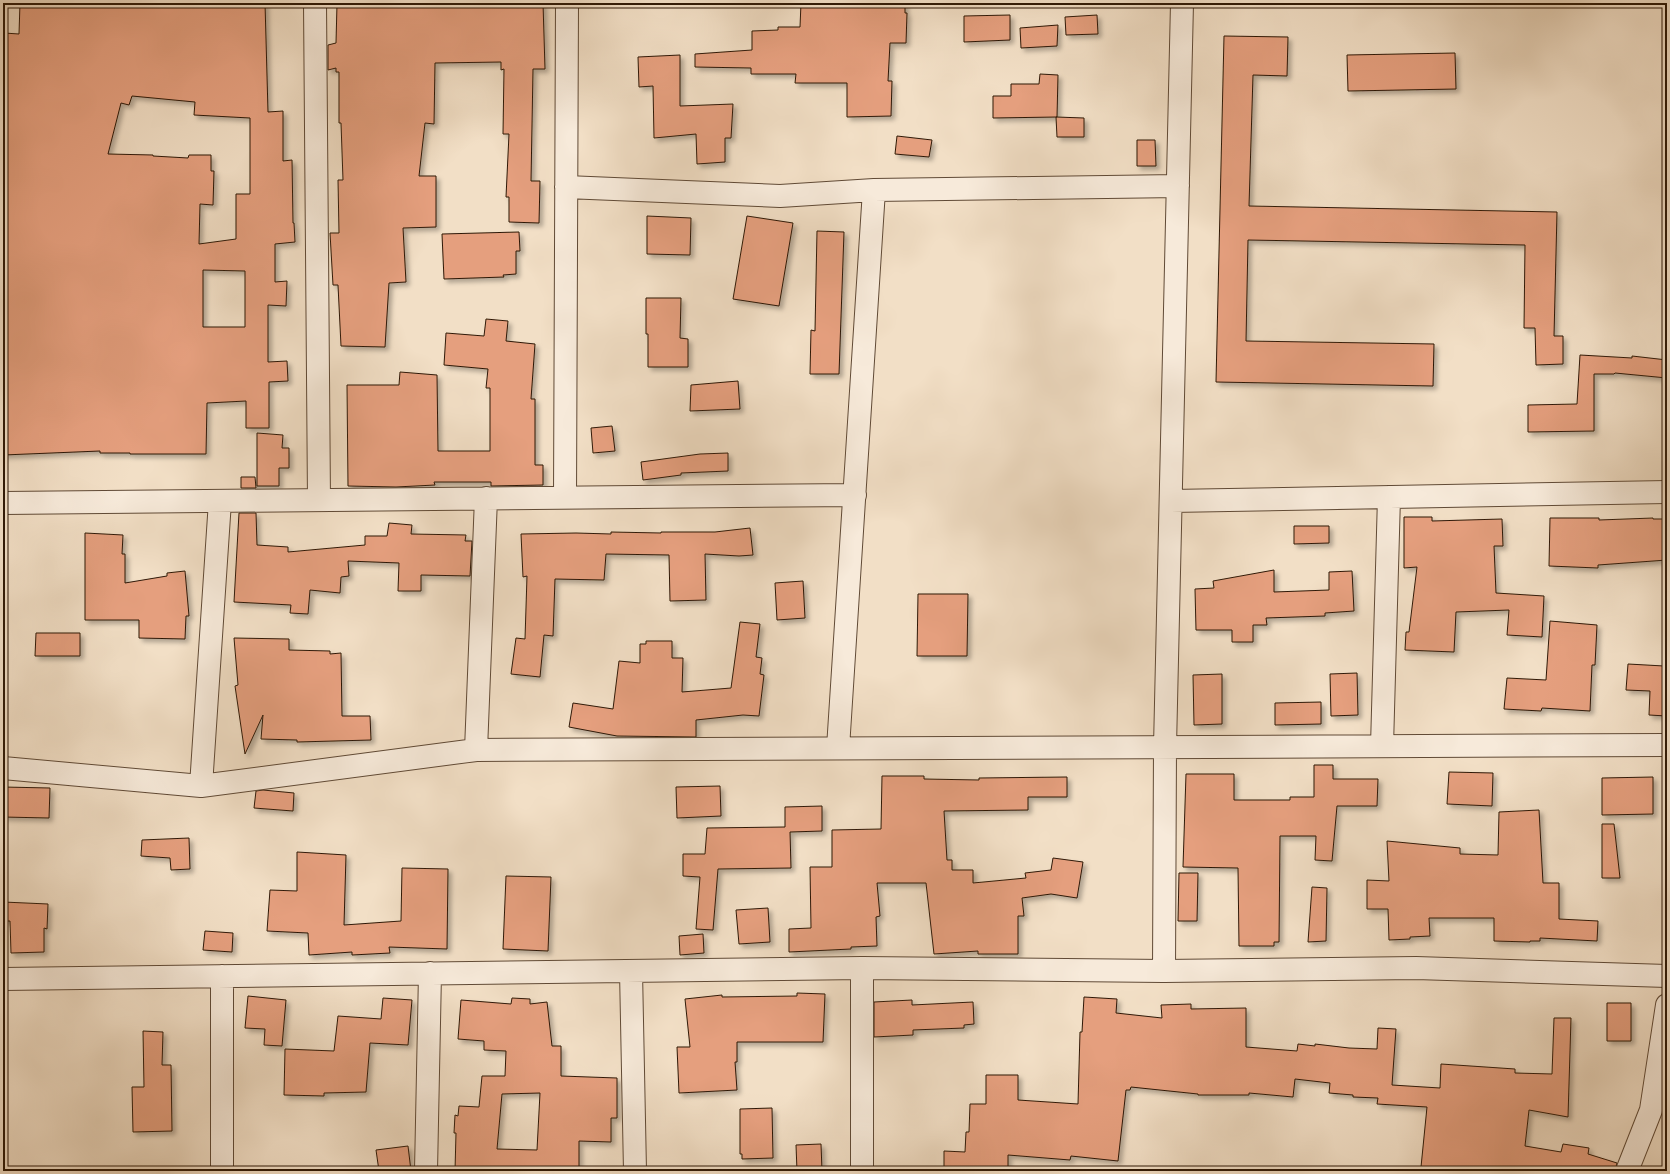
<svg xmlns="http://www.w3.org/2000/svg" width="1670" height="1174" font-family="'IM FELL Double Pica',serif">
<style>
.building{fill:#e59f7e;stroke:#2f1906;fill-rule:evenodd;filter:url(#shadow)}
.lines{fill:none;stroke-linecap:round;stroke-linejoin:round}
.minor-casing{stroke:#604a36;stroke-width:24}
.minor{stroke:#f7eada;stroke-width:22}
</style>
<defs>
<filter id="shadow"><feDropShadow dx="3.5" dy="3.5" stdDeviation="2" flood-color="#0004"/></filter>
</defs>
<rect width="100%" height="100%" fill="#f2dfc6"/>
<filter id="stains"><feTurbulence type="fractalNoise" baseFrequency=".005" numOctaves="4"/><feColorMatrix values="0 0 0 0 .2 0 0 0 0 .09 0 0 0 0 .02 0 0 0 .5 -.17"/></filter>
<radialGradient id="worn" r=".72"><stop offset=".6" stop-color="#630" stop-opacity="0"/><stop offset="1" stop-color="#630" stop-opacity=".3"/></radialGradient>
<!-- building -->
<path class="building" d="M 20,3 L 265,3 L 268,112 L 283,111 L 283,161 L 292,160 L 293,223 L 294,223 L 295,242 L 275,244 L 275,282 L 287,281 L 286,306 L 268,305 L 268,362 L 287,361 L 288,381 L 269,382 L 269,428 L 246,428 L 246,401 L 207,403 L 206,454 L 130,454 L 130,453 L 100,453 L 100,451 L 3,455 L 3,86 L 5,86 L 4,33 L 19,34 ZM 132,96 L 195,102 L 194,115 L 250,118 L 250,194 L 236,194 L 236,239 L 199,244 L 200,204 L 213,205 L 214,171 L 211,171 L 211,155 L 189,155 L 188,158 L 153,156 L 153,155 L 108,154 L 121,103 L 129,105 ZM 203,270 L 245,271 L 245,327 L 203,327 Z
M 342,3 L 543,3 L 545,69 L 533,69 L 531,181 L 540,181 L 539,223 L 509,222 L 509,197 L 506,197 L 509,134 L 503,134 L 504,69 L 501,70 L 501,62 L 435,63 L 434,124 L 425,123 L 419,176 L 436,176 L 436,227 L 403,228 L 406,282 L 389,283 L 385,347 L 341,346 L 338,285 L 333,285 L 330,233 L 339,233 L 338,180 L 343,180 L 341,123 L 339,123 L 339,72 L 336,72 L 336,68 L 328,70 L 328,45 L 336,43 L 337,4 L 342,4 Z
M 801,3 L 905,3 L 905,13 L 907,13 L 906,43 L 890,43 L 888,81 L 892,81 L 891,116 L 847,117 L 847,83 L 795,83 L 796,74 L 751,74 L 751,68 L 695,67 L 695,54 L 752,50 L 752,31 L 778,30 L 778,27 L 800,27 Z
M 1010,15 L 1010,40 L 964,42 L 964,16 Z
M 1097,15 L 1098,34 L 1066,35 L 1065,17 Z
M 1058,25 L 1057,46 L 1021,48 L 1020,28 Z
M 1224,36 L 1288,37 L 1287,76 L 1253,75 L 1249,206 L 1557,212 L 1554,336 L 1563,336 L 1563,364 L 1536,365 L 1535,328 L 1524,328 L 1525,245 L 1248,240 L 1246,341 L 1434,344 L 1433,386 L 1216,382 Z
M 1455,53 L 1456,89 L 1348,91 L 1347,55 Z
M 680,55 L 680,106 L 733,104 L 731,138 L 725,138 L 725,162 L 697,164 L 696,134 L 654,138 L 653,86 L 639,87 L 638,57 Z
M 1040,74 L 1058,75 L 1057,117 L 993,118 L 993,96 L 1011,96 L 1011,84 L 1039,84 Z
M 1056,117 L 1084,118 L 1084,137 L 1057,137 Z
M 897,136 L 932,140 L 929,157 L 895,154 Z
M 1137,140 L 1155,140 L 1156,166 L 1137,166 Z
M 647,216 L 691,218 L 690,255 L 647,254 Z
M 747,216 L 793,223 L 779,306 L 733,299 Z
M 817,231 L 844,232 L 839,374 L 810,374 L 811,330 L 815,331 Z
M 519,232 L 520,251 L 516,251 L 516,274 L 503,275 L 504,277 L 444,279 L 442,234 Z
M 646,298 L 681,298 L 680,338 L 688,339 L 688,367 L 648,367 L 648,334 L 646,334 Z
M 486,319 L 508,321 L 506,341 L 535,344 L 531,399 L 535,399 L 535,465 L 543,465 L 543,485 L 491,486 L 491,482 L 434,482 L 435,485 L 396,487 L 348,486 L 347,385 L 399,385 L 400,372 L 437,375 L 438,451 L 490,451 L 490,388 L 486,388 L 488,369 L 444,365 L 446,333 L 484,336 Z
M 1580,355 L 1632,358 L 1632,356 L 1667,360 L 1667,378 L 1615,373 L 1614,374 L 1594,374 L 1594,431 L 1528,432 L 1528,405 L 1577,404 Z
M 738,381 L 740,409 L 690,411 L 691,385 Z
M 612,426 L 615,451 L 593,453 L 591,428 Z
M 257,433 L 283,435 L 282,448 L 289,448 L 289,468 L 279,468 L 279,486 L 257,486 Z
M 728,453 L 728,471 L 681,473 L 681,475 L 643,480 L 641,462 L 700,454 Z
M 241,477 L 255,477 L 256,488 L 241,488 Z
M 239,513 L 256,513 L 257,545 L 288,547 L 288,552 L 365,545 L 365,536 L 387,536 L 389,523 L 412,525 L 411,534 L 466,535 L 465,541 L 472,541 L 470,576 L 421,575 L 421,591 L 398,591 L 399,563 L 348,561 L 349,576 L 341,577 L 340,593 L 310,590 L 308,614 L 290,613 L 291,605 L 234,602 Z
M 1404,517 L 1432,517 L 1432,521 L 1502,519 L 1503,546 L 1494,546 L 1496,593 L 1544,596 L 1542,637 L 1507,635 L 1509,610 L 1456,612 L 1454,652 L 1405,650 L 1406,632 L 1409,632 L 1417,567 L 1404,568 Z
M 1550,518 L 1599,518 L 1599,520 L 1653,518 L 1653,519 L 1667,519 L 1667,560 L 1598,565 L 1598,568 L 1549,566 Z
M 1294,526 L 1329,526 L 1329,543 L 1294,544 Z
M 750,528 L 753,555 L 739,556 L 705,554 L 706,600 L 670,601 L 669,555 L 606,554 L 604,580 L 555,579 L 553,636 L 544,635 L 540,677 L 511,674 L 516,638 L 525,639 L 527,576 L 523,577 L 521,534 L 576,533 L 611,534 L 611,532 L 661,533 L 661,532 L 715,532 Z
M 85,533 L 123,535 L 122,554 L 125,554 L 125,583 L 167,576 L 167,573 L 185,571 L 189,616 L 186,616 L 185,639 L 139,638 L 139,620 L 85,620 Z
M 1274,570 L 1274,592 L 1329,590 L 1329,572 L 1352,571 L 1354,611 L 1325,613 L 1325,616 L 1266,618 L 1267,625 L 1253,625 L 1253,642 L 1232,642 L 1232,630 L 1196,630 L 1195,589 L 1214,588 L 1213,581 Z
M 803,581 L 805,618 L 777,620 L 775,583 Z
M 918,594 L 968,594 L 967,656 L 917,656 Z
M 1550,621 L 1597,625 L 1595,665 L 1592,665 L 1590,711 L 1542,708 L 1541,711 L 1504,709 L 1507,678 L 1546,680 Z
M 740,622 L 760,624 L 756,657 L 762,658 L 760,674 L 764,675 L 759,716 L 743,715 L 696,720 L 696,737 L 617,736 L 569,727 L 573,703 L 613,709 L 619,661 L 640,663 L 640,644 L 646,644 L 646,641 L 672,641 L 672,658 L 683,658 L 682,692 L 731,688 Z
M 36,633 L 80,633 L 80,656 L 35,656 Z
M 234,638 L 289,639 L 289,650 L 330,651 L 330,654 L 341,653 L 342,716 L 370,716 L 371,740 L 297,742 L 297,740 L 261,739 L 263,715 L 245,754 L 235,686 L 238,685 Z
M 1628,664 L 1664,666 L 1664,685 L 1667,686 L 1667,716 L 1649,715 L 1650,691 L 1626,690 Z
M 1357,673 L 1358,715 L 1331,716 L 1330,674 Z
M 1222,674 L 1222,724 L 1194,725 L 1193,675 Z
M 1321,702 L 1321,724 L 1275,725 L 1275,703 Z
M 1314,765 L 1333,765 L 1333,779 L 1378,779 L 1377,806 L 1337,806 L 1332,861 L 1315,860 L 1316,836 L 1280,836 L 1279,942 L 1274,942 L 1274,946 L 1239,946 L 1238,868 L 1183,867 L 1186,774 L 1234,774 L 1234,800 L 1290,800 L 1290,797 L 1314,797 Z
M 1449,772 L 1493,773 L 1492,806 L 1447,804 Z
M 882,776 L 924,776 L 924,779 L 979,780 L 979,778 L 1067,777 L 1067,797 L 1028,797 L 1028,810 L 944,811 L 947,860 L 952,860 L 952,870 L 973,870 L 973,883 L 1026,878 L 1025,873 L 1051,870 L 1053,858 L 1083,862 L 1077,898 L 1051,894 L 1022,898 L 1024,916 L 1018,916 L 1018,954 L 978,954 L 978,951 L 934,954 L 926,883 L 877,883 L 880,916 L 876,917 L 877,946 L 851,947 L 851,949 L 789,952 L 789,929 L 811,928 L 810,867 L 832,867 L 832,830 L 881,829 Z
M 1653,777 L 1653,814 L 1602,815 L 1602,778 Z
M 720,786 L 721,816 L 677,818 L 676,787 Z
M 3,787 L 50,788 L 49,818 L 3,817 Z
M 263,790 L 294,793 L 293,811 L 254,808 L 256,791 Z
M 822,806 L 822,831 L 790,832 L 791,868 L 718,869 L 713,930 L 696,929 L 700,877 L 683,876 L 683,854 L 705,854 L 707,828 L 785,827 L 785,807 Z
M 1539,810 L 1543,883 L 1559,883 L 1559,919 L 1598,921 L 1597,941 L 1540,938 L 1540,941 L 1530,941 L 1530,942 L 1494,941 L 1494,918 L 1429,918 L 1430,936 L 1410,937 L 1410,939 L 1389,940 L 1388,909 L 1367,909 L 1367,880 L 1389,881 L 1387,841 L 1460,848 L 1460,854 L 1498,855 L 1499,812 Z
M 1602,824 L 1614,824 L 1620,878 L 1602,878 Z
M 189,838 L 190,869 L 171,870 L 170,858 L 141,856 L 142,840 Z
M 297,852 L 346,855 L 344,925 L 401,921 L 402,868 L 448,869 L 447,949 L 389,947 L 390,953 L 352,955 L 352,952 L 309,955 L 308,933 L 267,931 L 270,890 L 297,891 Z
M 1179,873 L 1198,873 L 1197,921 L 1178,921 Z
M 506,876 L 551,877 L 548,951 L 503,949 Z
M 1312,887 L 1327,888 L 1326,941 L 1308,942 Z
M 3,902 L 48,904 L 47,929 L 44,928 L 44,952 L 11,953 L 10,921 L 3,921 Z
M 768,908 L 770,942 L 739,944 L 736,910 Z
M 205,931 L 233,933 L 232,952 L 203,950 Z
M 703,934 L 704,953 L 680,955 L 679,936 Z
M 797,993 L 825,994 L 823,1042 L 737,1042 L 737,1062 L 735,1062 L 737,1090 L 679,1093 L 677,1047 L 690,1047 L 685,999 L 722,995 L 722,997 L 797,996 Z
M 248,996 L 286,1000 L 282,1046 L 264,1045 L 265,1029 L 245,1028 Z
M 1084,997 L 1117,999 L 1116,1013 L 1162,1018 L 1161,1005 L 1191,1004 L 1191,1009 L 1246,1008 L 1246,1047 L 1297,1051 L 1298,1044 L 1315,1046 L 1315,1044 L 1349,1048 L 1377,1049 L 1378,1028 L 1396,1029 L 1392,1085 L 1440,1088 L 1441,1064 L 1515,1069 L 1515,1073 L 1552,1074 L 1554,1018 L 1571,1018 L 1568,1117 L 1529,1110 L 1525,1146 L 1561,1152 L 1563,1144 L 1589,1148 L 1588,1154 L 1617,1163 L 1615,1171 L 1464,1171 L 1421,1167 L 1427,1107 L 1377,1104 L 1378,1098 L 1353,1097 L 1353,1095 L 1329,1093 L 1330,1083 L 1295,1079 L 1293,1097 L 1249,1093 L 1249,1095 L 1198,1095 L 1198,1094 L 1131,1087 L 1130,1090 L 1126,1090 L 1118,1161 L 1071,1156 L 1070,1160 L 1008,1155 L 1008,1171 L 944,1171 L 944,1151 L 965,1152 L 966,1132 L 969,1132 L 970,1104 L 986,1104 L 986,1075 L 1018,1075 L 1018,1100 L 1078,1104 L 1080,1032 L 1082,1032 Z
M 383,998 L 412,1000 L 408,1045 L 370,1043 L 366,1092 L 324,1093 L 324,1096 L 284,1095 L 285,1049 L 334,1051 L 338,1016 L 381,1019 Z
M 512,998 L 530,999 L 530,1004 L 547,1002 L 552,1046 L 561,1046 L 561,1076 L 617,1078 L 617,1118 L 611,1118 L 611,1142 L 579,1141 L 579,1171 L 455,1171 L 456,1133 L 454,1133 L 455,1115 L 458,1116 L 459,1106 L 479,1107 L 482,1076 L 505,1076 L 506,1051 L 484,1050 L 484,1041 L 458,1039 L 461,1000 L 511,1004 ZM 540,1093 L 537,1150 L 497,1149 L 502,1094 Z
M 912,1000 L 912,1005 L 973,1002 L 974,1024 L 964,1025 L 964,1028 L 913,1030 L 913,1035 L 874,1037 L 874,1002 Z
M 1607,1003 L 1631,1003 L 1631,1041 L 1607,1041 Z
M 143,1031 L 163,1032 L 162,1065 L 171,1065 L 172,1131 L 133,1132 L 132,1087 L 144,1087 Z
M 772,1108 L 773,1158 L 742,1159 L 742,1154 L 740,1154 L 740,1109 Z
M 821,1144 L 822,1171 L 797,1171 L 796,1145 Z
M 408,1146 L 411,1171 L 379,1171 L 376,1150 Z"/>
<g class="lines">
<defs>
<path id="minor" d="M 315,3 L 319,500
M 566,187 L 780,196 L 874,190 L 1178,186
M 565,497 L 567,3
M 1171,501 L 1667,492
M 3,503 L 855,495
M 1382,746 L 1389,497
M 838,748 L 874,190
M 476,750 L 486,498
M 3,768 L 201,786 L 476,750 L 1667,745
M 201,786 L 220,501
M 631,971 L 635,1171
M 1164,971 L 1165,747 L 1182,3
M 222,976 L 222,1171
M 3,979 L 862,968 L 1164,971 L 1416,968 L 1667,976
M 426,1171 L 430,973
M 862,1171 L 862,968
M 1627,1171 L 1651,1110 L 1667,1005"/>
</defs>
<!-- minor casing -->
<use href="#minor" class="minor-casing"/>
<!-- minor -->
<use href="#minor" class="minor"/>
</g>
<!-- margin -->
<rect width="1670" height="1174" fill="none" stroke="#f2dfc6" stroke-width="16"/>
<rect x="4" y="4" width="1662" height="1166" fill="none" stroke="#2f1906" stroke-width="2"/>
<rect x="8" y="8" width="1654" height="1158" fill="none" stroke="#2f1906"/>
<rect width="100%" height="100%" filter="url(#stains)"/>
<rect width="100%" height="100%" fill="url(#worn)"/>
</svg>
